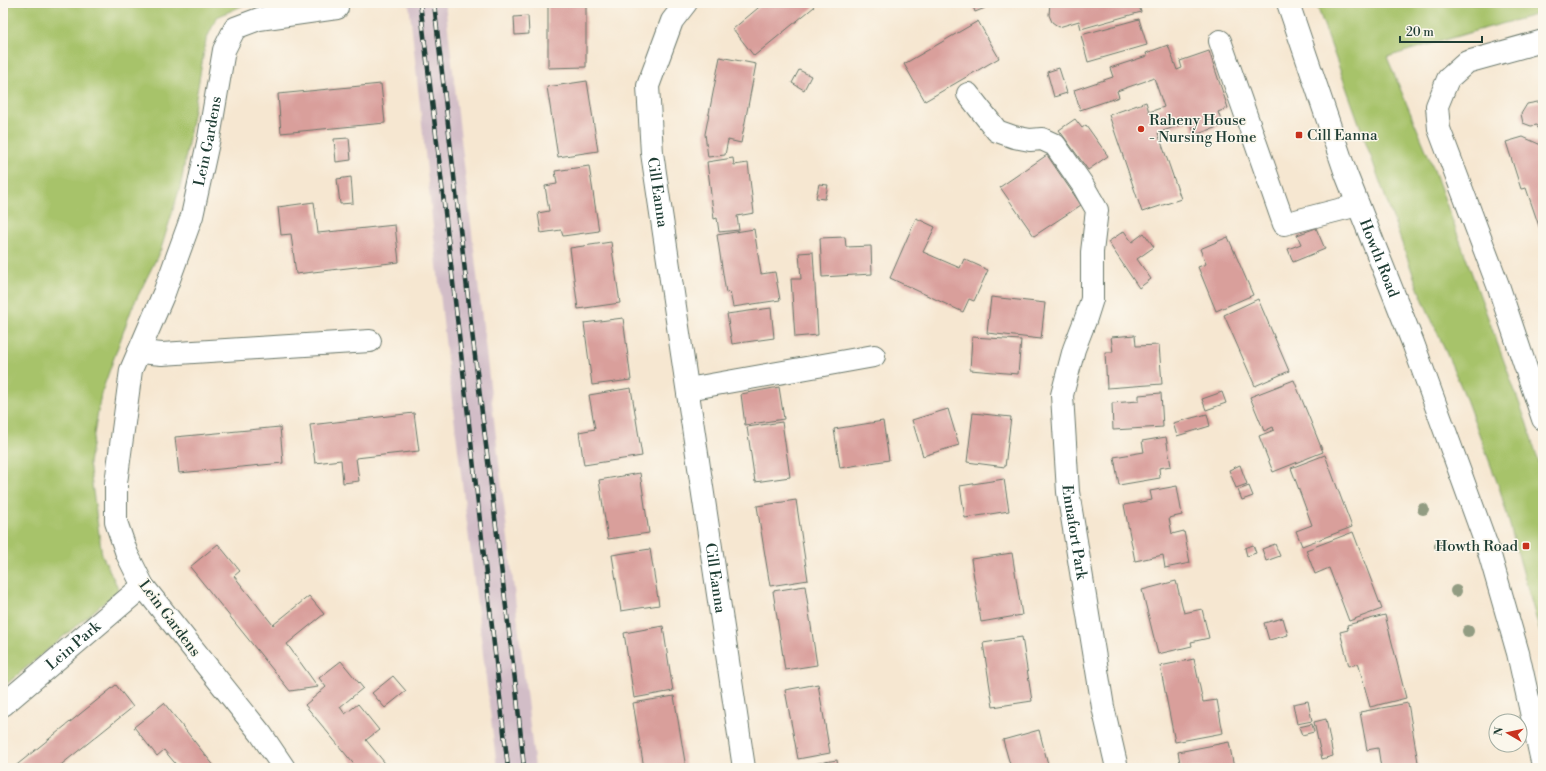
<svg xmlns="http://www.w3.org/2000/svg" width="1546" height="771" font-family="'Libre Bodoni',serif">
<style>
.industrial{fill:#d2bdc7}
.green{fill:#a7c36a;stroke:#63804f}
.building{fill:#d99f9b}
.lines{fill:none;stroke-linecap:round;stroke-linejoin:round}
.minor-casing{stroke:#6a786b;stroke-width:24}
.major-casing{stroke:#6a786b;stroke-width:24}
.minor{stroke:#fff;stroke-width:22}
.major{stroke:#fff;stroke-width:22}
.rail-casing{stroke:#1f3d34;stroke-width:4.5}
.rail{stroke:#fbf7ec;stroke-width:3;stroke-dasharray:9;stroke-linecap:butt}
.tree{fill:#929c82}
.poi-dot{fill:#c8321e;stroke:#fbf7ec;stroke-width:1.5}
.labels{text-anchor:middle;stroke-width:3;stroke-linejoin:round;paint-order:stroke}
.poi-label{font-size:15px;fill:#1f3d34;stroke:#fbf7ec;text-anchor:start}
.street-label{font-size:15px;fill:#1f3d34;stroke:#fbf7ec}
</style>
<rect width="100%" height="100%" fill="#fbf7ec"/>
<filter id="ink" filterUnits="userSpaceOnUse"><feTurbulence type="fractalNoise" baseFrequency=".025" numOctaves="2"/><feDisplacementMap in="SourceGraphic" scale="8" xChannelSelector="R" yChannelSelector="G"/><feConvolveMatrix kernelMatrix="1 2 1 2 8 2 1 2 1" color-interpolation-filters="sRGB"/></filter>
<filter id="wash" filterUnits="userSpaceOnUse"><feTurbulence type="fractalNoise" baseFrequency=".012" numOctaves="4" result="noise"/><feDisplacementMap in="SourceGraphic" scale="16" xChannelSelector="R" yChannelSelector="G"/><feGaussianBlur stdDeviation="0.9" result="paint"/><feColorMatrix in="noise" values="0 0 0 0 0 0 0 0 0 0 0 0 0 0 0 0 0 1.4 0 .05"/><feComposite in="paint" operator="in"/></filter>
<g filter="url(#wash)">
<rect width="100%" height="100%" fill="#f6e7d1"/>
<!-- industrial -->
<path class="industrial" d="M 409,3 L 445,3 L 535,768 L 497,768 L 448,368 Z"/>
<!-- green -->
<path class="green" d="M 3,3 L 244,3 L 244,5 L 217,17 L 206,40 L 181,184 L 161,249 L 132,308 L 101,394 L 89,463 L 102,555 L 119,590 L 3,687 Z
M 1316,3 L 1543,3 L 1543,13 L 1475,31 L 1387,57 L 1431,162 L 1527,424 L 1543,476 L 1543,643 L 1500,490 L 1463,391 L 1419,291 Z"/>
<g id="blocks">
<!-- building -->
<path class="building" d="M 548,3 L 586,3 L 586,67 L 548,68 Z
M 764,3 L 811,3 L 814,7 L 754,56 L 733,29 Z
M 972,3 L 983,3 L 985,8 L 975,12 Z
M 1050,3 L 1138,3 L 1141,12 L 1081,29 L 1079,21 L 1059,27 L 1052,22 L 1049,15 Z
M 528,16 L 529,34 L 515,35 L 514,17 Z
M 1139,19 L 1147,45 L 1088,62 L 1081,35 Z
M 978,21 L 999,58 L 925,101 L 904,64 Z
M 1168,45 L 1177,70 L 1182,68 L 1180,61 L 1209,51 L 1228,108 L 1218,112 L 1223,125 L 1195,135 L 1190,121 L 1158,133 L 1181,199 L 1142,212 L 1109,115 L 1146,102 L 1149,112 L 1164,107 L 1154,78 L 1117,91 L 1119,97 L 1080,110 L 1074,90 L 1113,77 L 1110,68 L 1147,56 L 1146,53 Z
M 720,57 L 756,64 L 741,143 L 728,140 L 725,155 L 708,157 L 705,134 Z
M 1059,68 L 1067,93 L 1054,97 L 1047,72 Z
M 799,70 L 811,76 L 804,90 L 792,83 Z
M 587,81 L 598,151 L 558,157 L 547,87 Z
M 381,84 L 385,123 L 281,133 L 278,94 Z
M 1543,101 L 1543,131 L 1539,132 L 1537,125 L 1531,126 L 1523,123 L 1521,114 L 1527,104 Z
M 1075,119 L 1082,128 L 1086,125 L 1108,156 L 1088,170 L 1059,130 Z
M 1523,137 L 1541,145 L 1543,149 L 1543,238 L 1526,188 L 1521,189 L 1506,142 Z
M 349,138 L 351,160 L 336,162 L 334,139 Z
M 1047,155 L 1081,205 L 1034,236 L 1000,187 Z
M 733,158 L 734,165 L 748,163 L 754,213 L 737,216 L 739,230 L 719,232 L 717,218 L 714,219 L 707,162 Z
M 589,166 L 599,231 L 563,236 L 561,230 L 541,233 L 538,213 L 549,211 L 545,186 L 557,184 L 555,171 Z
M 351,177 L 353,203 L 340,204 L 337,179 Z
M 819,184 L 828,185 L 825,199 L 816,198 Z
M 314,202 L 318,233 L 395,225 L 399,262 L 296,274 L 291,234 L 281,235 L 278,207 Z
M 916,218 L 935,227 L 923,252 L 960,268 L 964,259 L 988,270 L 974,301 L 969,299 L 963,312 L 890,278 Z
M 1316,228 L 1325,249 L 1293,262 L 1288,249 L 1301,244 L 1297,235 Z
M 754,229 L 761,274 L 775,272 L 780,300 L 733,307 L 730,292 L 726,293 L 717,235 Z
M 1124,231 L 1132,242 L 1144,233 L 1154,247 L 1137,259 L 1151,279 L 1139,288 L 1108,242 Z
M 845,237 L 846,247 L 871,246 L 872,274 L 822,277 L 820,238 Z
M 1228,237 L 1253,295 L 1216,311 L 1198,267 L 1206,264 L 1200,249 Z
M 611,242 L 620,303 L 578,309 L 570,248 Z
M 813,252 L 818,335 L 795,337 L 791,279 L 801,279 L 799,253 Z
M 991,297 L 1045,303 L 1041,339 L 987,333 Z
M 1258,299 L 1289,371 L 1255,386 L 1224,315 Z
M 771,308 L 774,338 L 732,344 L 727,314 Z
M 623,318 L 631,380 L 592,385 L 584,323 Z
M 1135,335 L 1136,346 L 1159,345 L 1162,384 L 1107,388 L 1105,352 L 1113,352 L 1111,337 Z
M 972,337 L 1021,340 L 1018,374 L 970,370 Z
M 1294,380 L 1323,452 L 1273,472 L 1259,436 L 1274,430 L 1273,427 L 1264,431 L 1250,397 Z
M 779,387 L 784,419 L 745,425 L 741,394 Z
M 631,388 L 642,456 L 584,465 L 579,432 L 595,429 L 589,395 Z
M 1222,392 L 1226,403 L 1206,410 L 1202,399 Z
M 1161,393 L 1163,427 L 1113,430 L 1112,403 L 1139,401 L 1139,395 Z
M 948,409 L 959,445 L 923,456 L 912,420 Z
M 414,413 L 419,451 L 356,458 L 359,481 L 343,483 L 341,460 L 315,463 L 310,425 Z
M 973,413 L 1011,417 L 1005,467 L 967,462 Z
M 1207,414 L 1210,426 L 1177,436 L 1173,423 Z
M 883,421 L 889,460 L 840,468 L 834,429 Z
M 782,422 L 790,477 L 755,482 L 747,427 Z
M 280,427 L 283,463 L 179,473 L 175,437 Z
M 1166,437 L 1171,466 L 1159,468 L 1160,478 L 1119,485 L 1114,457 L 1144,452 L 1142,441 Z
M 1325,455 L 1352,527 L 1302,546 L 1296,531 L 1312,525 L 1291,468 Z
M 1240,465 L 1247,484 L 1236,488 L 1229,470 Z
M 640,473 L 649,533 L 608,539 L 599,480 Z
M 1004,479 L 1009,511 L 965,518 L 960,486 Z
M 1177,486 L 1182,515 L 1169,518 L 1172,534 L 1184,531 L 1190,563 L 1165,568 L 1163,555 L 1135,561 L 1124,505 L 1152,500 L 1150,491 Z
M 1249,486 L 1253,496 L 1242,500 L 1238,490 Z
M 796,500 L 808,580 L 770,586 L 757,506 Z
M 1353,532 L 1382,609 L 1349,621 L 1329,568 L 1315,574 L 1306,550 Z
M 218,544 L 240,571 L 234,576 L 273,625 L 309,596 L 324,614 L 287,644 L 318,687 L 290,691 L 190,567 Z
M 1275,544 L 1280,556 L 1266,561 L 1262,549 Z
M 1253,545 L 1256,553 L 1247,556 L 1245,548 Z
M 650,549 L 659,605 L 621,611 L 612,555 Z
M 1012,553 L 1022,615 L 981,622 L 971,559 Z
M 1176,581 L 1184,613 L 1202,609 L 1209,638 L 1191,642 L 1192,646 L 1158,654 L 1142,590 Z
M 805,586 L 817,665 L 785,670 L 773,591 Z
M 1385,615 L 1406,698 L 1370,707 L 1359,666 L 1358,664 L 1349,666 L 1340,632 L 1348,630 L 1347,625 Z
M 1283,618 L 1288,635 L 1269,640 L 1264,623 Z
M 663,626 L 673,691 L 634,698 L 624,633 Z
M 1022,637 L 1032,701 L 993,707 L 983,643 Z
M 1194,659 L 1203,702 L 1217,700 L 1223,733 L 1175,742 L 1160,666 Z
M 341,661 L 363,688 L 340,707 L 345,714 L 358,704 L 379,730 L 366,740 L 389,768 L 357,768 L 305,705 L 326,687 L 319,678 Z
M 393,676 L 406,691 L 385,708 L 372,693 Z
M 818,684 L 830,753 L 798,759 L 785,690 Z
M 116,685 L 133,707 L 57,768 L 13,768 Z
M 674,696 L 686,768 L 644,768 L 633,703 Z
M 1308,701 L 1312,721 L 1297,724 L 1293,704 Z
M 164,703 L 202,751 L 216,768 L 179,768 L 164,750 L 157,756 L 134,727 Z
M 1408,703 L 1419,768 L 1381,768 L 1378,748 L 1367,750 L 1360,712 Z
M 1326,719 L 1333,756 L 1322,759 L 1314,722 Z
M 1312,724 L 1314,732 L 1302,735 L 1299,727 Z
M 1039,730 L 1049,768 L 1011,768 L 1003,740 Z
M 1229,742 L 1234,768 L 1181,768 L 1178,752 Z
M 837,760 L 838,768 L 801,768 L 801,766 Z"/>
</g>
</g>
<g filter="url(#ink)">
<use href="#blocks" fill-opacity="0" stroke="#6a786b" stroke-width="1"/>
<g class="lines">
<defs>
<g id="minor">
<path id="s1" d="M 686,3 L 672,21 L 648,86 L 652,153 L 744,768"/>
<path d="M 1220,41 L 1284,224 L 1358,205"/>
<path d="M 1543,41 L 1467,62 L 1448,79 L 1437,106 L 1439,129 L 1499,288 L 1543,419"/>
<path id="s2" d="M 968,94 L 997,131 L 1014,137 L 1030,140 L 1042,139 L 1055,145 L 1082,184 L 1097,210 L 1092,252 L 1092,299 L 1086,318 L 1074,349 L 1062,395 L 1068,492 L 1103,707 L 1117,768"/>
<path d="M 139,352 L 162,354 L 370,341"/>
<path d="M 688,389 L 874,356"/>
<path id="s3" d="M 3,705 L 143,586"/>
<path id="s4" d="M 284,768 L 261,734 L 143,586 L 127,554 L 116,522 L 116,483 L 131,370 L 164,293 L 192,216 L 209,138 L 224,50 L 235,28 L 259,19 L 337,8"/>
</g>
<g id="major">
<path id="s5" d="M 1288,3 L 1346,174 L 1413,343 L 1489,552 L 1518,653 L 1543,766"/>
</g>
</defs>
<!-- minor casing -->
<use href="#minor" class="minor-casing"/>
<!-- major casing -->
<use href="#major" class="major-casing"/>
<!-- minor -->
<use href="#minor" class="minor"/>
<!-- major -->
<use href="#major" class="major"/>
<defs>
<path id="rail" d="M 420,3 L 439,159 L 508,768
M 434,3 L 472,332 L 516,688 L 524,768"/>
</defs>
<!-- rail casing -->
<use href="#rail" class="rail-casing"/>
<!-- rail -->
<use href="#rail" class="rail"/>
</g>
<!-- trees -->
<g class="tree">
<circle cx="1423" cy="509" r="6"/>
<circle cx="1440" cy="546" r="6"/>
<circle cx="1456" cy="591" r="6"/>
<circle cx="1468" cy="631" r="6"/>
</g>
</g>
<!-- markers -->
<g class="poi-dot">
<circle cx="1141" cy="129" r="4"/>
<rect x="1295" y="131" width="8" height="8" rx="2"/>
<rect x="1522" y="542" width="8" height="8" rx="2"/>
</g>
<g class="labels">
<!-- poi labels -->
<g class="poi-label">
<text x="1149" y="125">Raheny House<tspan x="1149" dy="17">- Nursing Home</tspan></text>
<text x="1307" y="140">Cill Eanna</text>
<text x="1518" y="551" text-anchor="end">Howth Road</text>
</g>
<!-- street labels -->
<g class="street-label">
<text dy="5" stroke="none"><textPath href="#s4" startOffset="695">Lein Gardens</textPath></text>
<text dy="5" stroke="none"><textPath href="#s1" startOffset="199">Cill Eanna</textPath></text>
<text dy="5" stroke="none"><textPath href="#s5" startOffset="271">Howth Road</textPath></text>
<text dy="5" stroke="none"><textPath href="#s2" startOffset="513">Ennafort Park</textPath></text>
<text dy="5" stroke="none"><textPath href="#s1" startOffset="589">Cill Eanna</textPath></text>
<text transform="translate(170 618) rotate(53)" y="5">Lein Gardens</text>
<text dy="5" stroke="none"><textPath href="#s3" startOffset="92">Lein Park</textPath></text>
</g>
</g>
<!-- margin -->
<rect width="1546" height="771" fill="none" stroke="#fbf7ec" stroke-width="16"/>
<!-- north arrow -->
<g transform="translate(1508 733) rotate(279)"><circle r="19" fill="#fbf7ec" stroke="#a3ada2"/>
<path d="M0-3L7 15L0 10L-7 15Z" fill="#c8321e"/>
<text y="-6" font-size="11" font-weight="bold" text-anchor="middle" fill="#1f3d34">N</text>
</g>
<!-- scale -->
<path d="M1400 36v6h82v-6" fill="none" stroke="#1f3d34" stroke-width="2"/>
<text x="1406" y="36" font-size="12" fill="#1f3d34" stroke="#fbf7ec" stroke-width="3" paint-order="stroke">20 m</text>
</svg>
